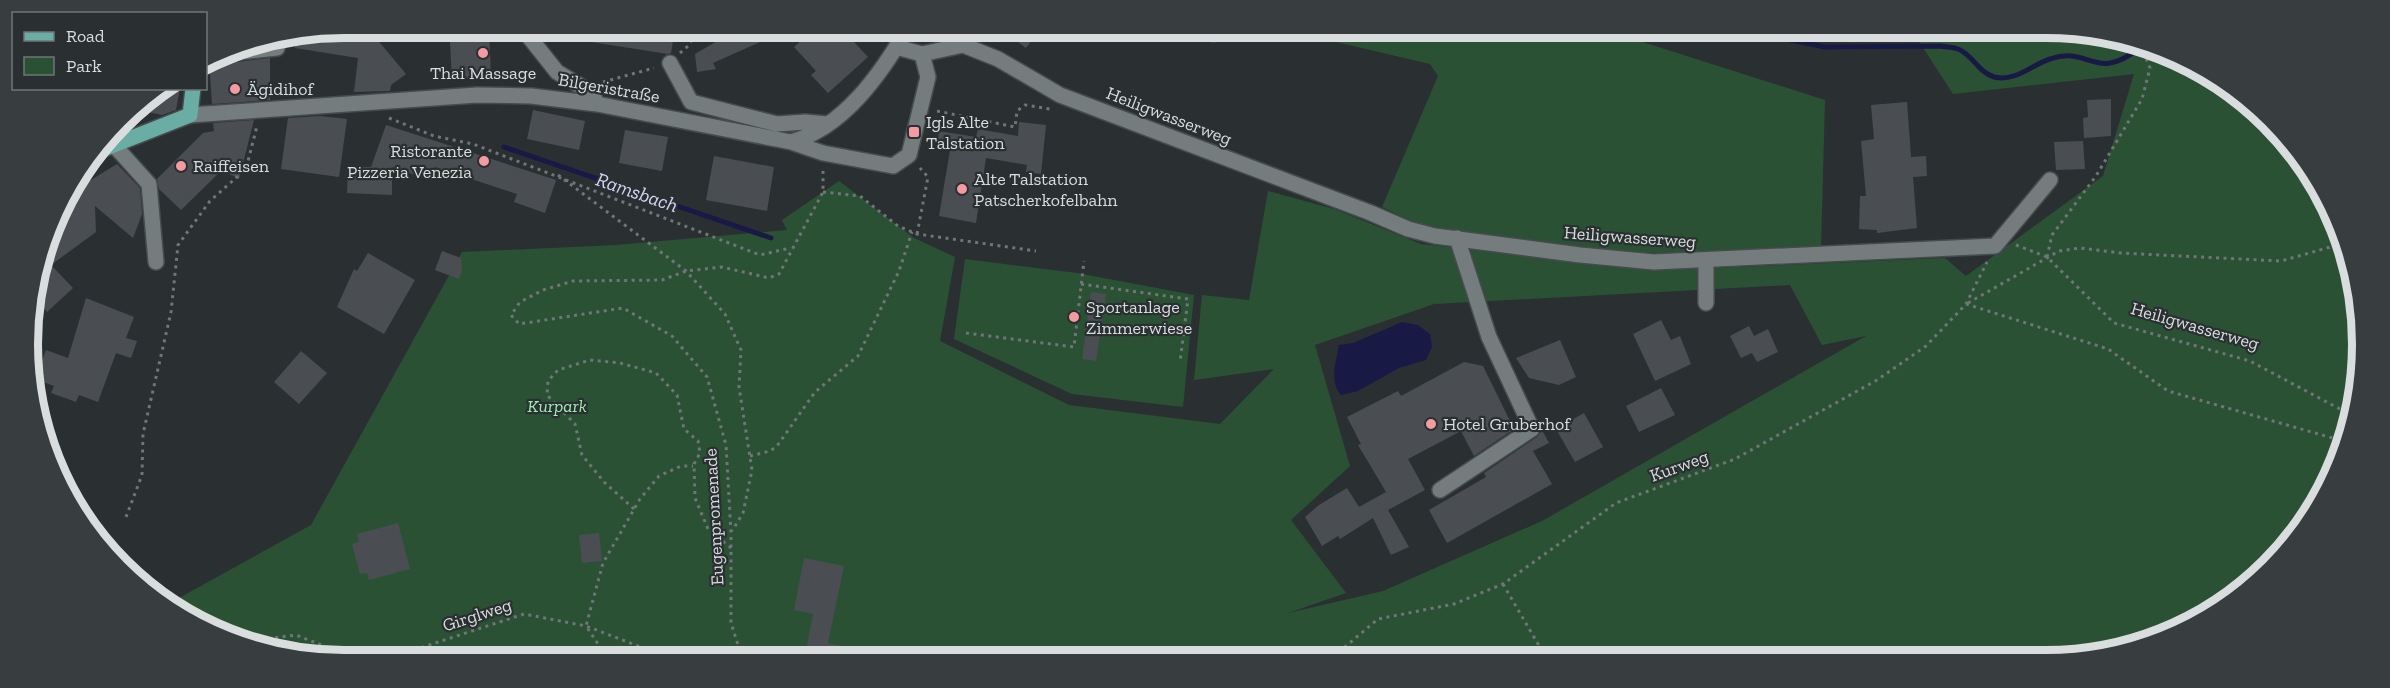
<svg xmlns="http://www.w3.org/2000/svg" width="2390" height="688" font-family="'Zilla Slab',serif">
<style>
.green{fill:#2b5135;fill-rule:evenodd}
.water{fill:#191945}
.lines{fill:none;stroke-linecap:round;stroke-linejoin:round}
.stream{stroke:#191945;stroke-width:5}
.building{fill:#4a4e53}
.minor-casing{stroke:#464b4d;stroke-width:18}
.major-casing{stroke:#464b4d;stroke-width:18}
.path{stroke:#707577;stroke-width:3;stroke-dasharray:3 4.5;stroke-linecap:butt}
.minor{stroke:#757c7e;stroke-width:15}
.major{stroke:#6aada5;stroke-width:15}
.poi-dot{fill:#f49aa1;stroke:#2a3032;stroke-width:2}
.labels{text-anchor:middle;stroke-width:4.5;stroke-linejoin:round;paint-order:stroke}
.poi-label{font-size:18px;fill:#d9ddde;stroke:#2a3032;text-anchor:start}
.street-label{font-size:18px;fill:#d9ddde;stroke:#2a3032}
.park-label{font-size:18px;font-style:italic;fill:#a0edb3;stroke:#2a3032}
.water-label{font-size:20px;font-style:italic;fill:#d3d7f7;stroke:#2a3032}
.rim{fill:none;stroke:#d9ddde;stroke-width:8}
</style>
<rect width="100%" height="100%" fill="#2a3032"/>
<!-- green -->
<path class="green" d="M 1167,30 L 1249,30 L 1214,43 Z
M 1285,30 L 1608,31 L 1825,100 L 1821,247 L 1701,256 L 1543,245 L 1417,224 L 1382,207 L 1438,76 L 1430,64 Z
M 1913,32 L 2108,33 L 2222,80 L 2309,168 L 2357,282 L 2357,406 L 2321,502 L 2270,568 L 2186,628 L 2087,658 L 418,655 L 350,647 L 283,655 L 185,618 L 168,604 L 311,525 L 462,252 L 616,245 L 787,230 L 782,220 L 839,181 L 914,238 L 955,257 L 940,341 L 1069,405 L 1220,424 L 1274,369 L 1194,380 L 1202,295 L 1249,300 L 1268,191 L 1334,209 L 1421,244 L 1602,264 L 1691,269 L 1945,258 L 1966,276 L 2103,176 L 2134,74 L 1953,94 ZM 1790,285 L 1822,345 L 1866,336 L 1542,521 L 1383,591 L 1288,613 L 1346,593 L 1291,520 L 1350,466 L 1315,345 L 1434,304 Z
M 965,259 L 1077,273 L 1194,295 L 1183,407 L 1072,394 L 954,339 Z"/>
<!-- water -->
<path class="water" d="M 1402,322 L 1418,325 L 1430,334 L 1432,347 L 1426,360 L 1399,368 L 1358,391 L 1341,395 C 1329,381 1336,362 1339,345 L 1353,343 Z"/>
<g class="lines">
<!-- stream -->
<path class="stream" d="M 1751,32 L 1825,47 L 1940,46 C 1945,47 1953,47 1958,49 C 1973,55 1978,72 1994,77 C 2016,82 2031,65 2050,59 C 2091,45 2094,84 2141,47
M 504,147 L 771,238"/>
</g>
<!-- building -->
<path class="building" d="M 443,27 L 489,28 L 491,77 L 452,79 L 450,42 L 443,42 Z
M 337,28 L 336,32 L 376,38 L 406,74 L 391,85 L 390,91 L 354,92 L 358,58 L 295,48 L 297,36 Z
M 554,28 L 675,28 L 671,53 L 668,54 L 553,36 Z
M 720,28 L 728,28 L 789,29 L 713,63 L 716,69 L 697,72 L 695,54 L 724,37 Z
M 814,29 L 824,40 L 836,29 L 842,29 L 868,57 L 828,93 L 811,75 L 816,71 L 794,47 Z
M 1001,29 L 1040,29 L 1026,48 Z
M 270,58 L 270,100 L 212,104 L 209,60 L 219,64 Z
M 163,88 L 180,88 L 176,110 L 162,115 L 133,109 Z
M 2111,99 L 2111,136 L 2084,138 L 2083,118 L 2088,117 L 2087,100 Z
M 1907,102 L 1911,157 L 1926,156 L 1927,176 L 1913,177 L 1917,228 L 1877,233 L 1877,230 L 1859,229 L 1860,196 L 1866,196 L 1861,141 L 1874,139 L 1871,105 Z
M 533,110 L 585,121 L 579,150 L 527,139 Z
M 320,116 L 347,119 L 339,177 L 281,169 L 288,118 Z
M 254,120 L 239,179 L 222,170 L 181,210 L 159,189 L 157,179 L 203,133 L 214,131 L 213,123 Z
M 1019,122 L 1046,125 L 1041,174 L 1026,172 L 1027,165 L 986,158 L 976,223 L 939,216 L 950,150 L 937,147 L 939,131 L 976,137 L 978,129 L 1018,136 Z
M 386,125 L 556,180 L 545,213 L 514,202 L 517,194 L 435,167 L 430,180 L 392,167 L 392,195 L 347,193 L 348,167 L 371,167 Z
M 625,130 L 668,137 L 662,171 L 619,163 Z
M 2083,141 L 2085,169 L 2056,170 L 2054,142 Z
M 714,156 L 774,167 L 767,211 L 706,200 Z
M 117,164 L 140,188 L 142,214 L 133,238 L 95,206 L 96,232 L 51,265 L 73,288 L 47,312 L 34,298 L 60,203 L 68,194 Z
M 442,251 L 461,258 L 462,271 L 459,279 L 435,270 Z
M 368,253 L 415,280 L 384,334 L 337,307 L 354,269 L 357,271 Z
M 1091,292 L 1106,294 L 1096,361 L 1082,359 Z
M 86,298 L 134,317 L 126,338 L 137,341 L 131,358 L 116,353 L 98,402 L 79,395 L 76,402 L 51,393 L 54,386 L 35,379 L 46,350 L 68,358 Z
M 1661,320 L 1671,340 L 1680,336 L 1691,364 L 1655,381 L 1633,334 Z
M 1749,326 L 1754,336 L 1768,329 L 1778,352 L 1757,362 L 1752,353 L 1741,358 L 1730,336 Z
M 1560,340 L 1576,377 L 1559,385 L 1529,378 L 1516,358 Z
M 301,351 L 327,373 L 299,404 L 274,382 Z
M 1464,362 L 1483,366 L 1514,429 L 1474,456 L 1461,431 L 1408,459 L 1425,490 L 1388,510 L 1409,547 L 1391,555 L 1373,518 L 1340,539 L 1338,536 L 1322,546 L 1305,517 L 1319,505 L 1347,488 L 1359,507 L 1386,492 L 1358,445 L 1361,444 L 1347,417 L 1398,391 L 1401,396 Z
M 1661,388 L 1675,415 L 1639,432 L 1626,406 Z
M 1584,413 L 1603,447 L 1575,462 L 1556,429 Z
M 1542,430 L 1549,443 L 1533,451 L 1552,484 L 1447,543 L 1429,510 L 1486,477 L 1484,473 L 1537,437 Z
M 398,523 L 410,569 L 369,580 L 367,573 L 360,574 L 352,544 L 359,542 L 357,534 Z
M 599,533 L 602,561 L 582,563 L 579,535 Z
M 804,558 L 844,566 L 828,643 L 857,649 L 856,656 L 805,656 L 813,614 L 794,610 Z"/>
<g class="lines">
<defs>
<path id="minor" d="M 522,28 L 557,72 L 592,93 L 597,104
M 963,45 L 976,29
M 896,47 L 922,54 L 963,45 L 998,59 L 1060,95 L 1371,213 L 1408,229 L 1435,236 L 1580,255 L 1654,262 L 1995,246 L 2050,180
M 218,54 L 277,48 L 279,40
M 670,63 L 691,102 L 777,124 L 805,122 L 828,124
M 190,115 L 477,95 L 531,96 L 597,104 L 791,142 L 823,153 L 893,166 L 909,155 L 928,77 L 922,54
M 116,130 L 128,138
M 791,142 C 843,128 881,74 907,29
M 113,144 L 149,184 L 156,262
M 1706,261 L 1706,303
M 1440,490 L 1532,429 L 1489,337 L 1457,238"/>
<path id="major" d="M 101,150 L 190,115 L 193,88"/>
</defs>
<!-- minor casing -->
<use href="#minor" class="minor-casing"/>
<!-- major casing -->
<use href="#major" class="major-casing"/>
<!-- path -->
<path class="path" d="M 2045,33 L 2112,35
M 680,53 L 688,46 L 699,28
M 603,82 L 654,68
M 937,111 L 1015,127 L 1017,111 L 1025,105 L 1050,109
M 389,118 L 434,136 L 473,144 L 760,255 L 790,248
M 558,175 L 686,271 L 725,314 L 741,350 L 739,387 L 752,470 L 743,513 L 732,531
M 823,192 L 860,196 L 898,226 L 917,234 L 1036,251
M 917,234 L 928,177 L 920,168
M 2016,245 L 2047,257 L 2114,323 L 2250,361 L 2353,416
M 2047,257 L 2052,235 L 2096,176 L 2142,99 L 2150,68 L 2144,53 L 2133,44 L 2122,44 L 2118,37
M 1081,284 L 1188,299 L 1180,362
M 1968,303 L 2059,251 L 2080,248 L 2121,253 L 2281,261 L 2341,244
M 1966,304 L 2108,349 L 2168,391 L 2343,441
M 966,333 L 1074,347 L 1084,261
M 750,456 L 770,451 L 777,446 L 815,392 L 858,356 L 899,271 L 912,232
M 634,509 L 604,482 L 582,455 L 575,424 L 547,395 L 548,381 L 558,370 L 590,360 L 620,363 L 656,373 L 677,395 L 684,429 L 698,441 L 700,453 L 694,464 L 695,498 L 708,529 L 731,548
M 126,517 L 142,475 L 143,434 L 171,312 L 178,245 L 210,201 L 246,169 L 257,126
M 2262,574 L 2320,503
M 1503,584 L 1538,644 L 1541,657
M 265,648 L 273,638 L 296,635 L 342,653 L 417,649 L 524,614 L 586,626 L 664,656
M 740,651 L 731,623 L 731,533 L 726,445 L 707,377 L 672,336 L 623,308 L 519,324 L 511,315 L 520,302 L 543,290 L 573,281 L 662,280 L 686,271 L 722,267 L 769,278 L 779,274 L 823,192 L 823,171
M 606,656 L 586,626 L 603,563 L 640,499 L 659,476 L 681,466 L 693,466
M 1333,657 L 1378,619 L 1454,604 L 1503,584 L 1616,503 L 1735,459 L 1877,380 L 1926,346 L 1966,304 L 1987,262"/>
<!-- minor -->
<use href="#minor" class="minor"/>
<!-- major -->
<use href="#major" class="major"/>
</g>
<!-- markers -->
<g class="poi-dot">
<circle cx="483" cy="53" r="6"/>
<circle cx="235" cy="89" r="6"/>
<rect x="908" y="126" width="12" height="12" rx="3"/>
<circle cx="484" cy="161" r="6"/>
<circle cx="181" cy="166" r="6"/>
<circle cx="962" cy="189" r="6"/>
<circle cx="1074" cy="317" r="6"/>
<circle cx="1431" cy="424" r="6"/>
</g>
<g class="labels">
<!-- poi labels -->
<g class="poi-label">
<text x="483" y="79" text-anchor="middle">Thai Massage</text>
<text x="247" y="95">Ägidihof</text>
<text x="926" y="128">Igls Alte<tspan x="926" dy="21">Talstation</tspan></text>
<text x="472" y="157" text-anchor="end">Ristorante<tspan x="472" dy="21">Pizzeria Venezia</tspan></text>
<text x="193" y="172">Raiffeisen</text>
<text x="974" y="185">Alte Talstation<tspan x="974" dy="21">Patscherkofelbahn</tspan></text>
<text x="1086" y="313">Sportanlage<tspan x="1086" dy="21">Zimmerwiese</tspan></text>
<text x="1443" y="430">Hotel Gruberhof</text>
</g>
<!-- street labels -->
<g class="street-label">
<text transform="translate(609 88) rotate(10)" y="6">Bilgeristraße</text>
<text transform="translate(1169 116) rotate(21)" y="6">Heiligwasserweg</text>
<text transform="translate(1630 237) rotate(4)" y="6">Heiligwasserweg</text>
<text transform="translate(2195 326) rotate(16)" y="6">Heiligwasserweg</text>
<text transform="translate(1679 466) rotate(-20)" y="6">Kurweg</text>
<text transform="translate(714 517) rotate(-93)" y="6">Eugenpromenade</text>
<text transform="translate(477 615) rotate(-18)" y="6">Girglweg</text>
</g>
<!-- park labels -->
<g class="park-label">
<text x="557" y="412">Kurpark</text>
</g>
<!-- water labels -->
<g class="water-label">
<text transform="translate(637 192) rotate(19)" y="7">Ramsbach</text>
</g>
</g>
<!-- crop -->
<path d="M0 0H2390V688H0ZM344 38H2046A306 306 0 0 1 2352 344V344A306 306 0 0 1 2046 650H344A306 306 0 0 1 38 344V344A306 306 0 0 1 344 38Z" fill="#383e40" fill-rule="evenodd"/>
<path class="rim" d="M344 38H2046A306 306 0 0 1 2352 344V344A306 306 0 0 1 2046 650H344A306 306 0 0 1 38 344V344A306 306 0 0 1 344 38Z"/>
<!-- legend -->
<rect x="12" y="12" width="195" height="78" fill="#2a3032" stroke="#707577" stroke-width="1.5"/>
<rect x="24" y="32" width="30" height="9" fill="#6aada5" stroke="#707577" stroke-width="1.5"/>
<text x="66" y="42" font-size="18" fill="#d9ddde">Road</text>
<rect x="24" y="57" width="30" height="18" fill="#2b5135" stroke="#707577" stroke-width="1.5"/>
<text x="66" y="72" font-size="18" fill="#d9ddde">Park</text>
</svg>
